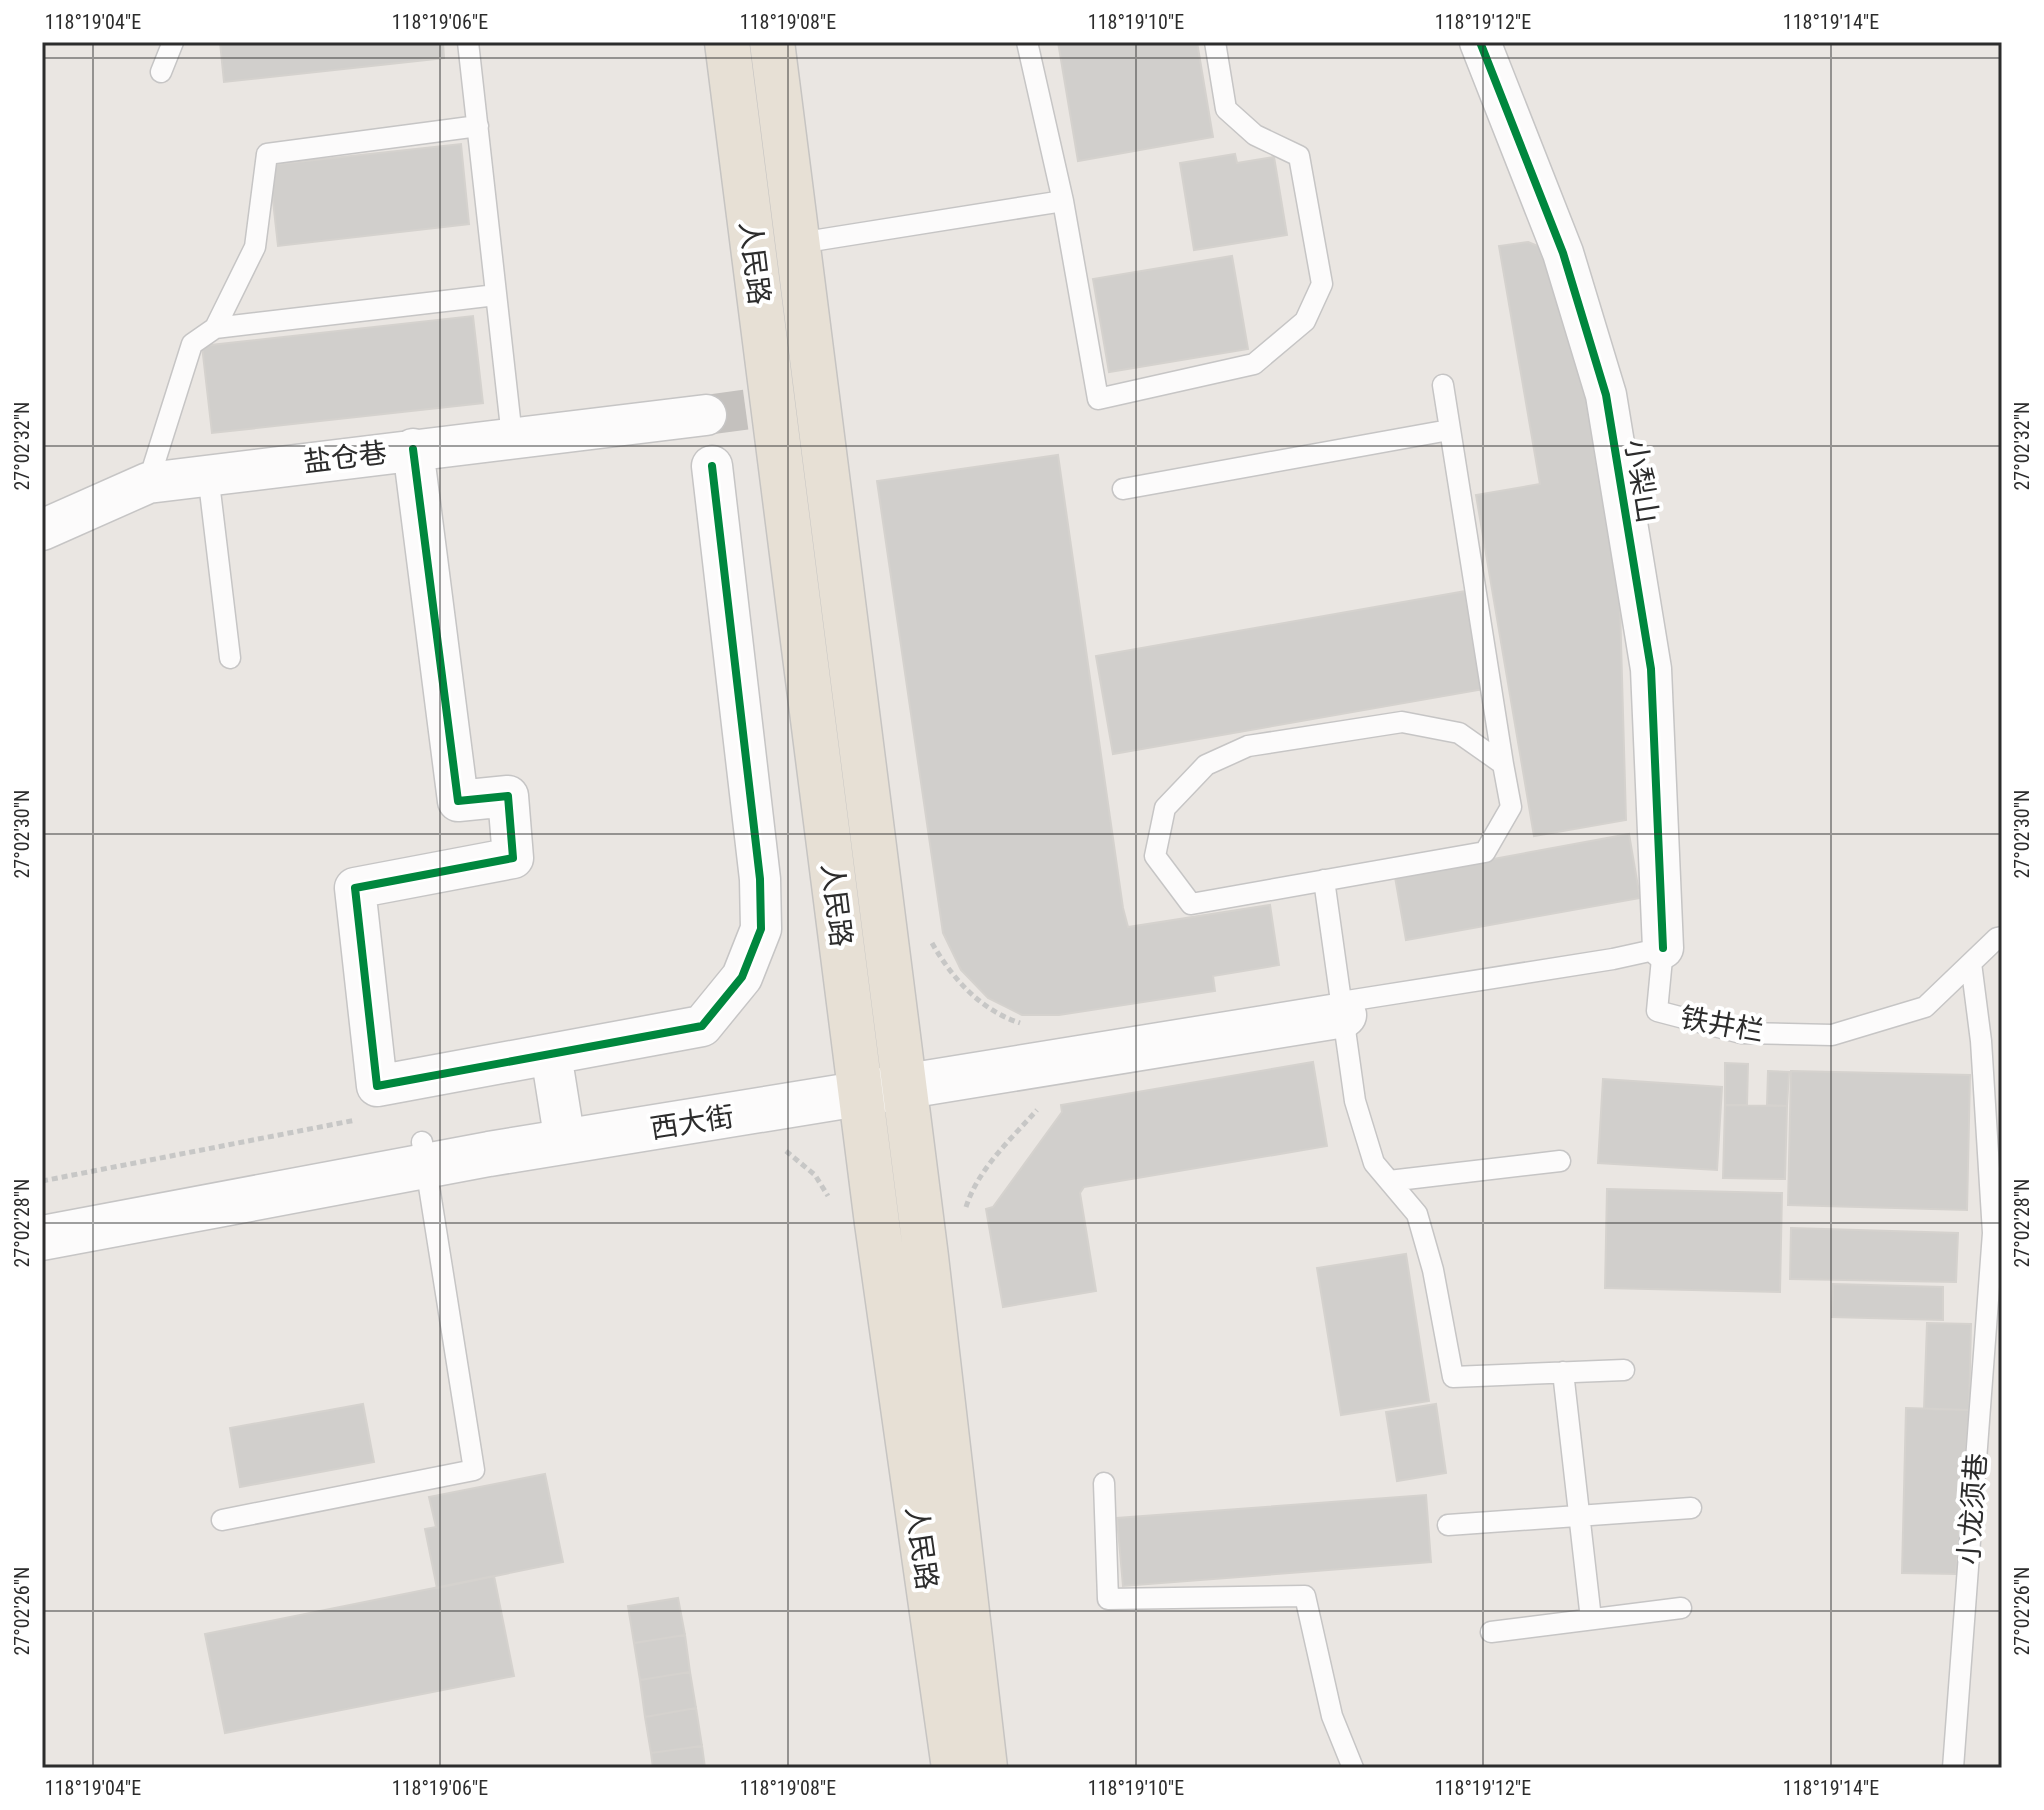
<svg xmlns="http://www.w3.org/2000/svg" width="2044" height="1810" font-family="'Roboto Condensed','Noto Sans SC',sans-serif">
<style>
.building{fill:#d1cfcc;stroke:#d5d2ce;stroke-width:2}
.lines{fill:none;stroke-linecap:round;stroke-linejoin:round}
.minor-tunnel{stroke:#c4c1be;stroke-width:40;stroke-dasharray:40 20;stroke-linecap:butt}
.service-casing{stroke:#c6c5c5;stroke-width:23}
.minor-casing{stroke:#c6c5c5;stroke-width:43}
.tertiary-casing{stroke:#c6c5c5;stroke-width:47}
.primary-casing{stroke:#c6c4c2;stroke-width:47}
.path{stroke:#c7c7c6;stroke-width:5;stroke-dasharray:6 4;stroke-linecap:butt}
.service{stroke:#fcfbfb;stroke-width:20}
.minor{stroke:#fcfbfb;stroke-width:40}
.tertiary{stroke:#fcfbfb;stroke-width:44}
.primary{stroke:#e7e0d5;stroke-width:44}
.cycleway-casing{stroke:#fff;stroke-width:13}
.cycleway{stroke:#00873e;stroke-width:8}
.ticks{fill:none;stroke:#2c2c2c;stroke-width:2;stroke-opacity:0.45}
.labels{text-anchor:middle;stroke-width:8;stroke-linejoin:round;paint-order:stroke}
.street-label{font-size:28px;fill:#2c2c2c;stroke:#fff}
.neatline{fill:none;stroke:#2c2c2c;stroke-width:3}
.ticks-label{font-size:20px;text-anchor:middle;fill:#2c2c2c}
</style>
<rect width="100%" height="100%" fill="#eae6e2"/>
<!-- building -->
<path class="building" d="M 220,42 L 443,42 L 444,58 L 224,82 Z
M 1058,42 L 1197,42 L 1213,137 L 1078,161 Z
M 461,144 L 469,224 L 278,246 L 269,165 Z
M 1235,154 L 1237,163 L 1274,157 L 1287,235 L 1194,250 L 1180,163 Z
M 1528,242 L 1538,246 L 1551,262 L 1585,379 L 1620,606 L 1626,820 L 1534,836 L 1476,495 L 1540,484 L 1499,246 Z
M 1232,256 L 1248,349 L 1109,372 L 1093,279 Z
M 473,316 L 483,403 L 212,433 L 202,346 Z
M 1058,455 L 1123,908 L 1128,927 L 1270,905 L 1279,965 L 1213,976 L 1215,991 L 1059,1015 L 1022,1015 L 988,998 L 961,970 L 943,933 L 877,481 Z
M 1466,591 L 1484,689 L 1113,754 L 1096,656 Z
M 1629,834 L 1640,898 L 1406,940 L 1395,877 Z
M 1313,1062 L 1327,1146 L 1084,1187 L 1080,1193 L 1096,1291 L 1003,1307 L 986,1209 L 993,1207 L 1062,1112 L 1061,1105 Z
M 1725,1063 L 1748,1064 L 1747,1105 L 1725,1105 Z
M 1768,1071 L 1789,1072 L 1787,1106 L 1767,1105 Z
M 1791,1071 L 1970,1075 L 1967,1210 L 1788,1205 Z
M 1603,1079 L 1722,1087 L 1717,1170 L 1598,1163 Z
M 1725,1105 L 1787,1106 L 1785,1179 L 1723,1178 Z
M 1607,1189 L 1782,1193 L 1780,1292 L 1605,1288 Z
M 1791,1228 L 1958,1233 L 1956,1282 L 1790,1279 Z
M 1406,1254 L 1429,1401 L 1341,1415 L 1317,1268 Z
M 1833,1284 L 1943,1287 L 1943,1320 L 1832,1317 Z
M 1927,1323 L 1971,1324 L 1969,1410 L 1924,1409 Z
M 363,1404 L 374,1462 L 240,1487 L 230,1428 Z
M 1436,1404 L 1446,1473 L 1397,1481 L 1386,1412 Z
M 1906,1408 L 1969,1410 L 1956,1574 L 1902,1573 Z
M 545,1474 L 563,1562 L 437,1588 L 425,1529 L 436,1527 L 429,1497 Z
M 1426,1495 L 1431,1562 L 1123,1586 L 1117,1518 Z
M 494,1576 L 514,1676 L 225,1733 L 205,1634 Z
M 678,1598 L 685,1635 L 634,1643 L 628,1606 Z
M 685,1635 L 690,1672 L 640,1680 L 634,1643 Z
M 690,1672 L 696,1708 L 645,1717 L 640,1680 Z
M 696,1708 L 702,1746 L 651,1753 L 645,1717 Z
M 702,1746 L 705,1768 L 653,1768 L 651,1753 Z"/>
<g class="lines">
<!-- minor-tunnel -->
<path class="minor-tunnel" d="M 706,415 L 750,409"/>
<defs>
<path id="service" d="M 468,42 L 512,437
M 1027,42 L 1063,201 L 1098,399 L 1254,364 L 1305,321 L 1322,284 L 1299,156 L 1255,135 L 1226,109 L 1215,42
M 161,72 L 173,42
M 793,244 L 1063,201
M 215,328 L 496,295
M 1443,385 L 1503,764
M 208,474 L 230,658
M 148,483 L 192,344 L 215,328 L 255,247 L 267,154 L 478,126
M 1123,489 L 1449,430
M 1402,722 L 1459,733 L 1503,764 L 1511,807 L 1485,852 L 1191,904 L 1155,856 L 1165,808 L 1206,765 L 1248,746 Z
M 1324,880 L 1355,1101 L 1374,1163 L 1417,1214 L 1433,1270 L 1453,1377 L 1624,1370
M 1341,1002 L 1613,959 L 1663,948 L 1657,1011 L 1741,1033 L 1832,1035 L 1925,1007 L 1997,938 L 2002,937
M 1389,1181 L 1560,1161
M 1563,1372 L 1591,1619
M 1104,1483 L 1108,1599 L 1305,1596 L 1332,1716 L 1353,1768
M 222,1520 L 474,1470 L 422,1142
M 1448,1525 L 1691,1508
M 1491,1632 L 1681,1608
M 1953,1768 L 1993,1233 L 1981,1041 L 1971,963"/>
<path id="minor" d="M 1480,42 L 1563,253 L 1606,395 L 1651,669 L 1663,948
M 413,449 L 458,801 L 508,796 L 513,858 L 355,888 L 377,1086 L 702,1026 L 742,977 L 761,929 L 760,879 L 712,466
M 42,530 L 148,483 L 706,415
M 551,1054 L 565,1142"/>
<path id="tertiary" d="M 42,1238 L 489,1154 L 1344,1015"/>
<path id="primary" d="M 727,42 L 877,1223 L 954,1768
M 772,42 L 926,1257 L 985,1768"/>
</defs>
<!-- service casing -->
<use href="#service" class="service-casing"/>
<!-- minor casing -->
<use href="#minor" class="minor-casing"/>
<!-- tertiary casing -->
<use href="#tertiary" class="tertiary-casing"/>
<!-- primary casing -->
<use href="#primary" class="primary-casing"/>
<!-- path -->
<path class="path" d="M 932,943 C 952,978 980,1010 1020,1023
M 786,1151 L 815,1175 L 828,1196
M 42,1181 L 356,1120
M 966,1207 C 978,1169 1011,1139 1037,1110"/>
<!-- service -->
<use href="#service" class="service"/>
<!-- minor -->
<use href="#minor" class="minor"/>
<!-- tertiary -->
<use href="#tertiary" class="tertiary"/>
<!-- primary -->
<use href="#primary" class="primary"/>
<defs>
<path id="cycleway" d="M 1480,42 L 1563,253 L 1606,395 L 1651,669 L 1663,948
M 413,449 L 458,801 L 508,796 L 513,858 L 355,888 L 377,1086 L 702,1026 L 742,977 L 761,929 L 760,879 L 712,466"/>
</defs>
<!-- cycleway casing -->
<use href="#cycleway" class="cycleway-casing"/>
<!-- cycleway -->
<use href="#cycleway" class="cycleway"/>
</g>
<!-- ticks -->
<path class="ticks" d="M 93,42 L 93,1768M 440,42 L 440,1768M 788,42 L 788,1768M 1136,42 L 1136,1768M 1483,42 L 1483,1768M 1831,42 L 1831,1768M 42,58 L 2002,58M 42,446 L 2002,446M 42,834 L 2002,834M 42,1223 L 2002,1223M 42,1611 L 2002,1611"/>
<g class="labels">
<!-- street labels -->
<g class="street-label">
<text transform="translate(755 263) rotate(83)" y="10">人民路</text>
<text transform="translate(345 457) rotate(-7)" y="10">盐仓巷</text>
<text transform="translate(1642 481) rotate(81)" y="10">小梨山</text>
<text transform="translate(837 905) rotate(83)" y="10">人民路</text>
<text transform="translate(1722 1024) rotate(10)" y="10">铁井栏</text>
<text transform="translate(692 1122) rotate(-9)" y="10">西大街</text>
<text transform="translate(1972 1509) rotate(-86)" y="10">小龙须巷</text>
<text transform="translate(922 1548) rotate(82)" y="10">人民路</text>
</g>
</g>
<!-- border -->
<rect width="2044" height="1810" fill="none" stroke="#ffffff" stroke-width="88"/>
<rect x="44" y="44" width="1956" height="1722" class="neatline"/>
<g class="ticks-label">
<text x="93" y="29">118°19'04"E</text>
<text x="440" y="29">118°19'06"E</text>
<text x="788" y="29">118°19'08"E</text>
<text x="1136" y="29">118°19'10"E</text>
<text x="1483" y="29">118°19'12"E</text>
<text x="1831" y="29">118°19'14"E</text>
<text transform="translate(22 446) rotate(-90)" y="7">27°02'32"N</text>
<text transform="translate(2022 446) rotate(-90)" y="7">27°02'32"N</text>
<text transform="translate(22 834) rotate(-90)" y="7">27°02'30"N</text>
<text transform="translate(2022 834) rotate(-90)" y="7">27°02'30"N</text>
<text transform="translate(22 1223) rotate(-90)" y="7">27°02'28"N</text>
<text transform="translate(2022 1223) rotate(-90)" y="7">27°02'28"N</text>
<text transform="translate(22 1611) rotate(-90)" y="7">27°02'26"N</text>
<text transform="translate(2022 1611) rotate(-90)" y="7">27°02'26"N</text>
<text x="93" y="1795">118°19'04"E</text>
<text x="440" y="1795">118°19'06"E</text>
<text x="788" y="1795">118°19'08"E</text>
<text x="1136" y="1795">118°19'10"E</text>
<text x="1483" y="1795">118°19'12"E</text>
<text x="1831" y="1795">118°19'14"E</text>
</g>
</svg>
